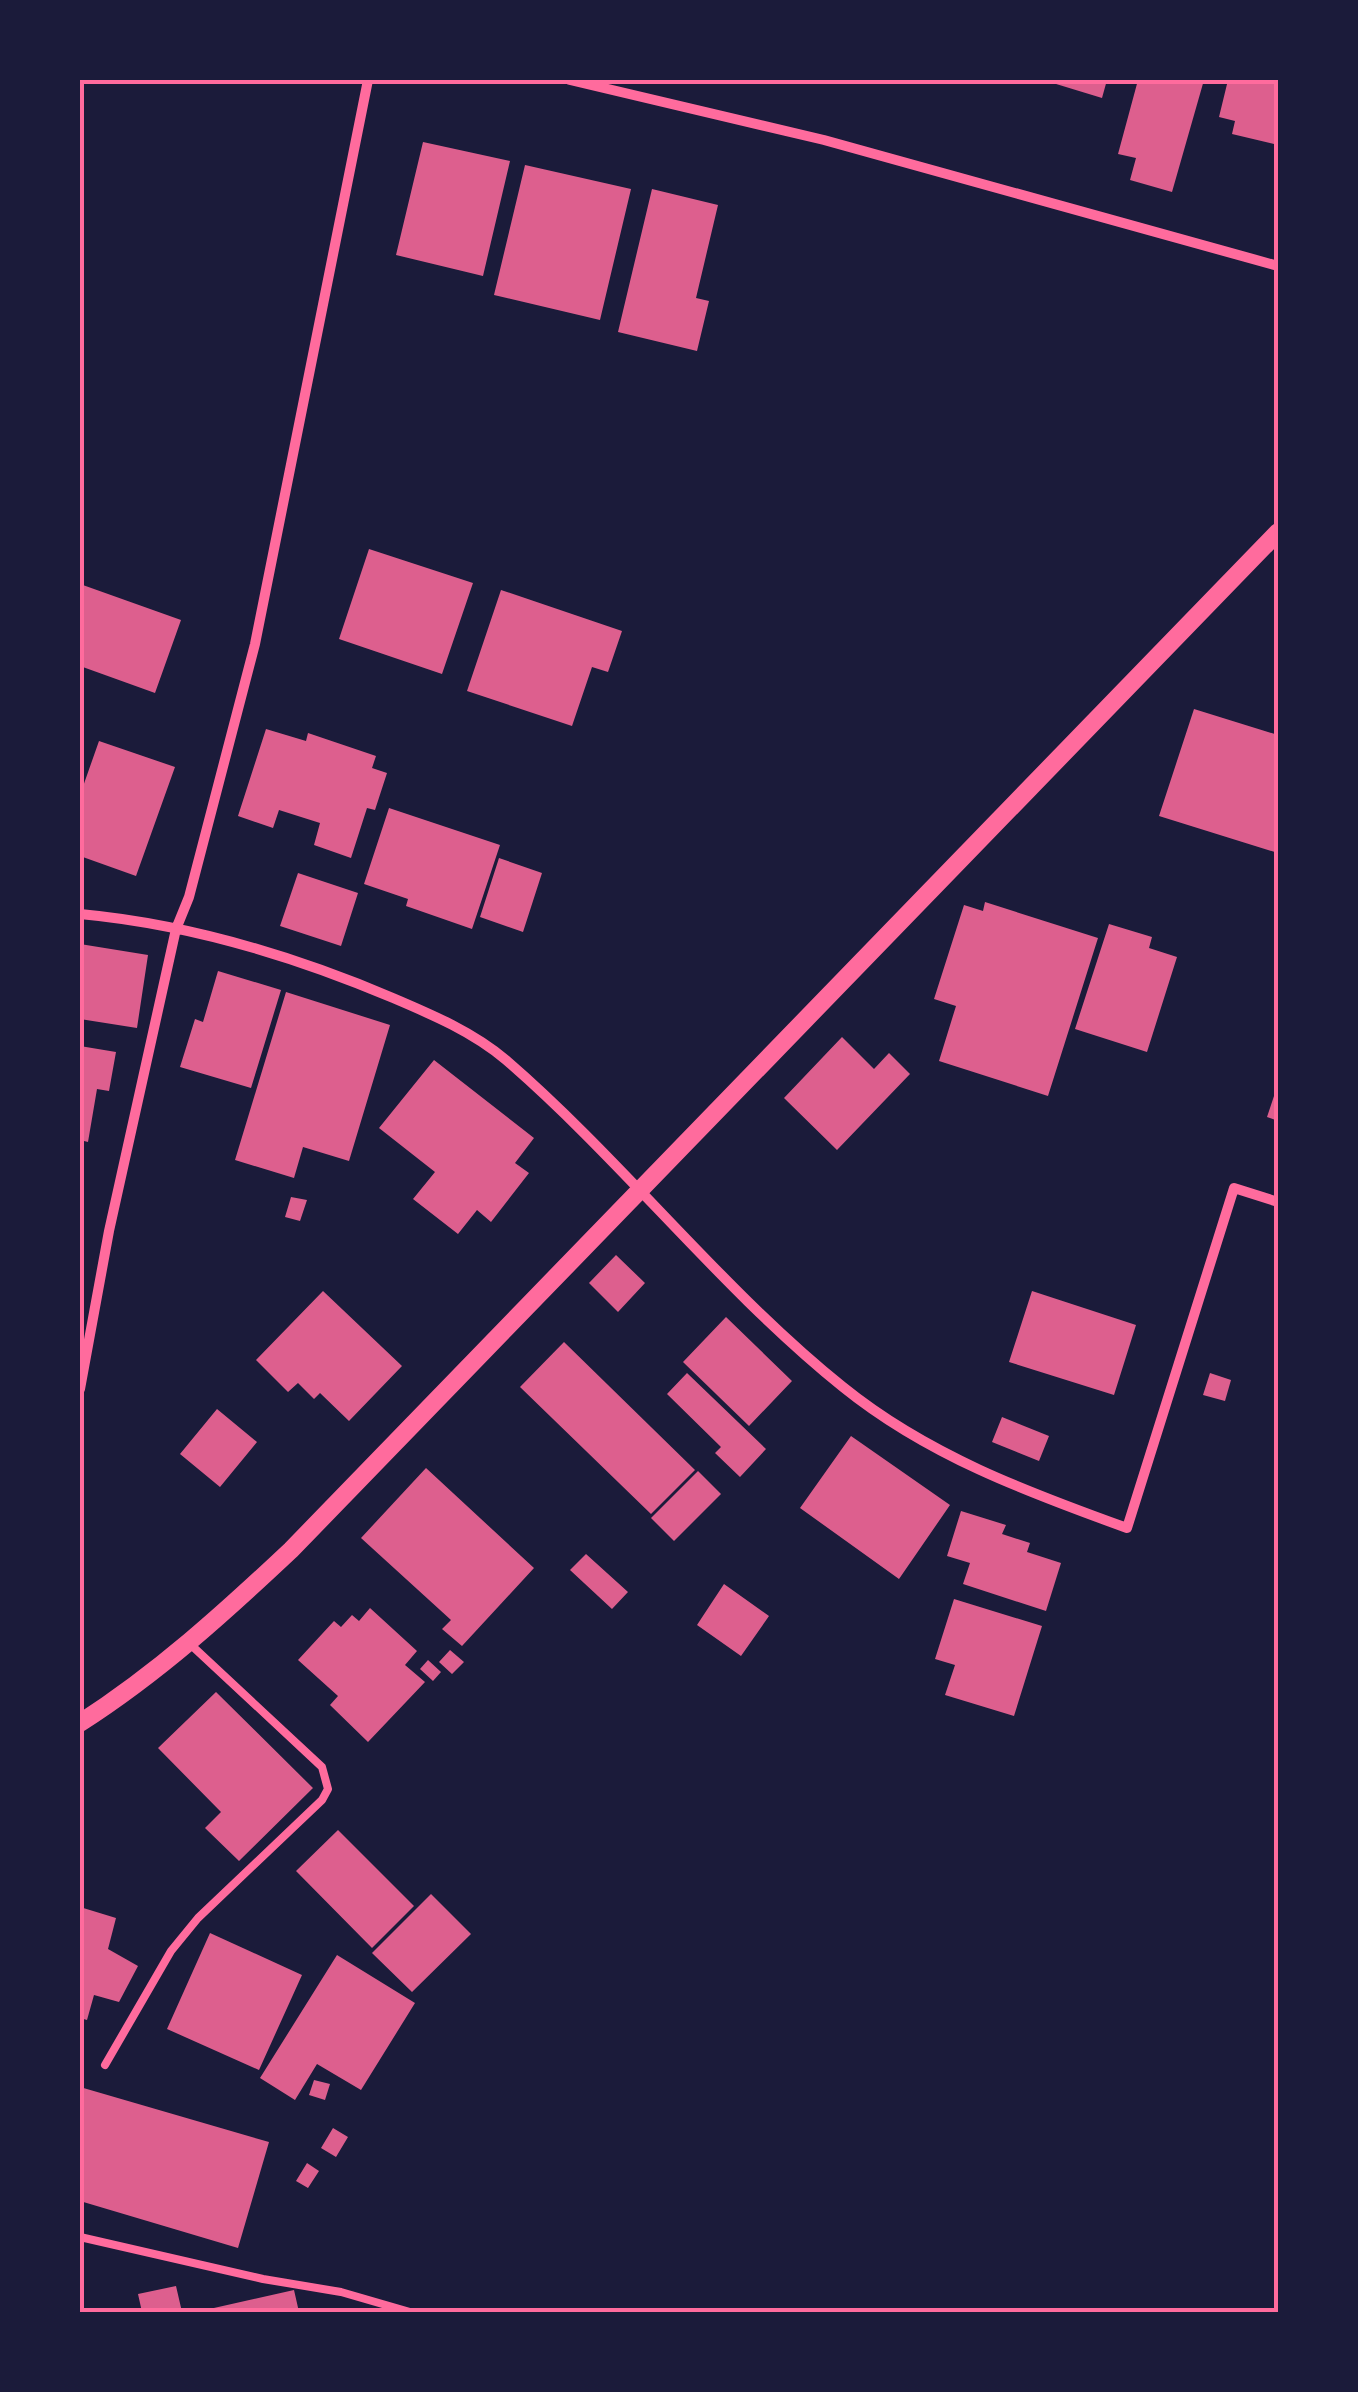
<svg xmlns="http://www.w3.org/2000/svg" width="1358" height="2392" font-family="Inter,sans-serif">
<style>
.building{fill:#dd5f8e}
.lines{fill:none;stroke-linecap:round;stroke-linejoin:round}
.service{stroke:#ff6b9d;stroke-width:8}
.minor{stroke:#ff6b9d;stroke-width:10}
.tertiary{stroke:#ff6b9d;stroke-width:18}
.neatline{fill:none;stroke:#ff6b9d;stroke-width:4}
</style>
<rect width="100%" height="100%" fill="#1b1b3a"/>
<!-- building -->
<path class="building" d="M 1043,80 L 1107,80 L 1102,98 Z
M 1138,80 L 1204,80 L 1172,192 L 1130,180 L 1136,158 L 1118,154 Z
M 1228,80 L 1244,84 L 1245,80 L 1278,80 L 1278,145 L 1232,134 L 1235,121 L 1219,117 Z
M 423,142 L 510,161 L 483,276 L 396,255 Z
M 525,165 L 631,189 L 600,320 L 494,295 Z
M 652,189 L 718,205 L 696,298 L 709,301 L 697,351 L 618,332 Z
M 369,549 L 473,583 L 442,674 L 339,639 Z
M 80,584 L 181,620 L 155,693 L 80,666 Z
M 501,590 L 622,631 L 608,672 L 592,667 L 572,726 L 467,691 Z
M 1194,709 L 1278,735 L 1278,853 L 1159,816 Z
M 266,729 L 306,741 L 308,733 L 376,756 L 372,768 L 387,773 L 375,810 L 367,808 L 351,858 L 314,845 L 320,823 L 279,810 L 273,828 L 238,816 Z
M 99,741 L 175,767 L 136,876 L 80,856 L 80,795 Z
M 389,808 L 500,845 L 472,929 L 406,906 L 408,899 L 364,884 Z
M 499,858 L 542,873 L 523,932 L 480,917 Z
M 298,873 L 358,893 L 341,946 L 280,926 Z
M 985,902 L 1098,938 L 1048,1096 L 939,1061 L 956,1006 L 934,999 L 964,905 L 983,911 Z
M 1109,924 L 1152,937 L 1149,948 L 1177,957 L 1147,1052 L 1075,1029 Z
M 80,944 L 148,955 L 137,1028 L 80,1019 Z
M 218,971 L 281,990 L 251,1088 L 180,1067 L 195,1019 L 203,1022 Z
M 286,992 L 390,1025 L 349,1161 L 303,1147 L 294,1178 L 235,1160 Z
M 842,1037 L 874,1069 L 889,1053 L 910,1074 L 837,1150 L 784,1098 Z
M 80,1046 L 116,1052 L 109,1091 L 97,1089 L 88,1142 L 80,1140 Z
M 434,1060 L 534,1138 L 515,1163 L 529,1173 L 491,1222 L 477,1210 L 458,1234 L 413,1199 L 435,1172 L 379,1128 Z
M 1277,1087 L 1278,1087 L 1278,1121 L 1267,1117 Z
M 291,1197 L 307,1200 L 300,1221 L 285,1217 Z
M 616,1255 L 645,1283 L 618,1312 L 589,1283 Z
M 323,1291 L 402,1366 L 349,1421 L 320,1393 L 314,1399 L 298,1383 L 288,1392 L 256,1360 Z
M 1032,1291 L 1136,1325 L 1114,1395 L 1009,1362 Z
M 726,1317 L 792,1381 L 749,1426 L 683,1362 Z
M 564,1342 L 695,1470 L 651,1514 L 520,1387 Z
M 687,1373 L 766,1449 L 740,1477 L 715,1453 L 721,1447 L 667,1394 Z
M 1210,1373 L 1231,1380 L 1225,1401 L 1203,1395 Z
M 217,1409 L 257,1442 L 220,1487 L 180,1454 Z
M 1002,1417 L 1049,1436 L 1039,1461 L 992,1442 Z
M 851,1436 L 950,1505 L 899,1579 L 800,1508 Z
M 426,1468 L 534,1568 L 462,1646 L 442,1629 L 451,1620 L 361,1538 Z
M 698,1471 L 721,1494 L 674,1541 L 651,1518 Z
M 961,1511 L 1006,1525 L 1002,1534 L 1030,1543 L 1027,1552 L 1061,1563 L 1046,1611 L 963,1584 L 970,1563 L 947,1556 Z
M 586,1554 L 628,1592 L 612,1609 L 570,1570 Z
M 724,1584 L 769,1616 L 741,1656 L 697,1625 Z
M 954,1599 L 1042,1626 L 1014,1716 L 945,1695 L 955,1665 L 935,1659 Z
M 370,1608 L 417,1651 L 405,1665 L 425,1682 L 368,1742 L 330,1705 L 338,1696 L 298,1660 L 334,1621 L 341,1627 L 352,1615 L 359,1621 Z
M 450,1650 L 464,1662 L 452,1674 L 439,1662 Z
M 428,1660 L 441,1672 L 433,1681 L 420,1669 Z
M 216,1692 L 313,1788 L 239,1861 L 205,1828 L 221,1812 L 158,1748 Z
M 338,1830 L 414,1906 L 372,1948 L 296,1871 Z
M 431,1894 L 471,1934 L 412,1992 L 372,1953 Z
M 80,1907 L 116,1918 L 108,1949 L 138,1966 L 119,2002 L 94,1995 L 87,2020 L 80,2018 Z
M 210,1933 L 302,1975 L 259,2070 L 167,2029 Z
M 337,1955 L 415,2003 L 361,2090 L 317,2064 L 295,2100 L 260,2078 Z
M 314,2080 L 330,2084 L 325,2100 L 309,2095 Z
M 80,2087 L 269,2142 L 238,2248 L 80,2201 Z
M 333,2128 L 348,2137 L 336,2157 L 321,2148 Z
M 307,2163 L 319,2171 L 308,2188 L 296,2181 Z
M 176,2286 L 182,2312 L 142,2312 L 138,2294 Z
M 294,2290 L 299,2312 L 205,2312 L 205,2310 Z"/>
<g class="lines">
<!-- service -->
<path class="service" d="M 105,2065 L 171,1951 L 198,1918 L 322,1800 L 328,1789 L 322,1767 L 190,1644
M 80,2237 L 263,2279 L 341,2292 L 410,2312"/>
<!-- minor -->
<path class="minor" d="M 570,80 L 824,140 L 1278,266
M 80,914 C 188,924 294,956 393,998 C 433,1015 473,1032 506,1060 C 624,1162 721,1289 843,1387 C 927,1455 1027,1492 1127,1528 L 1234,1188 L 1278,1202
M 80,1389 L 109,1231 L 176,929 L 189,897 L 255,644 L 368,80"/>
<!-- tertiary -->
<path class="tertiary" d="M 80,1723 C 158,1673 224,1613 291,1550 L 1278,532"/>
</g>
<!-- border -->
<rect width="1358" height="2392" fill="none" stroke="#1b1b3a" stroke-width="165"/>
<rect x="82" y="82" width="1194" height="2228" class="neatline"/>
</svg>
